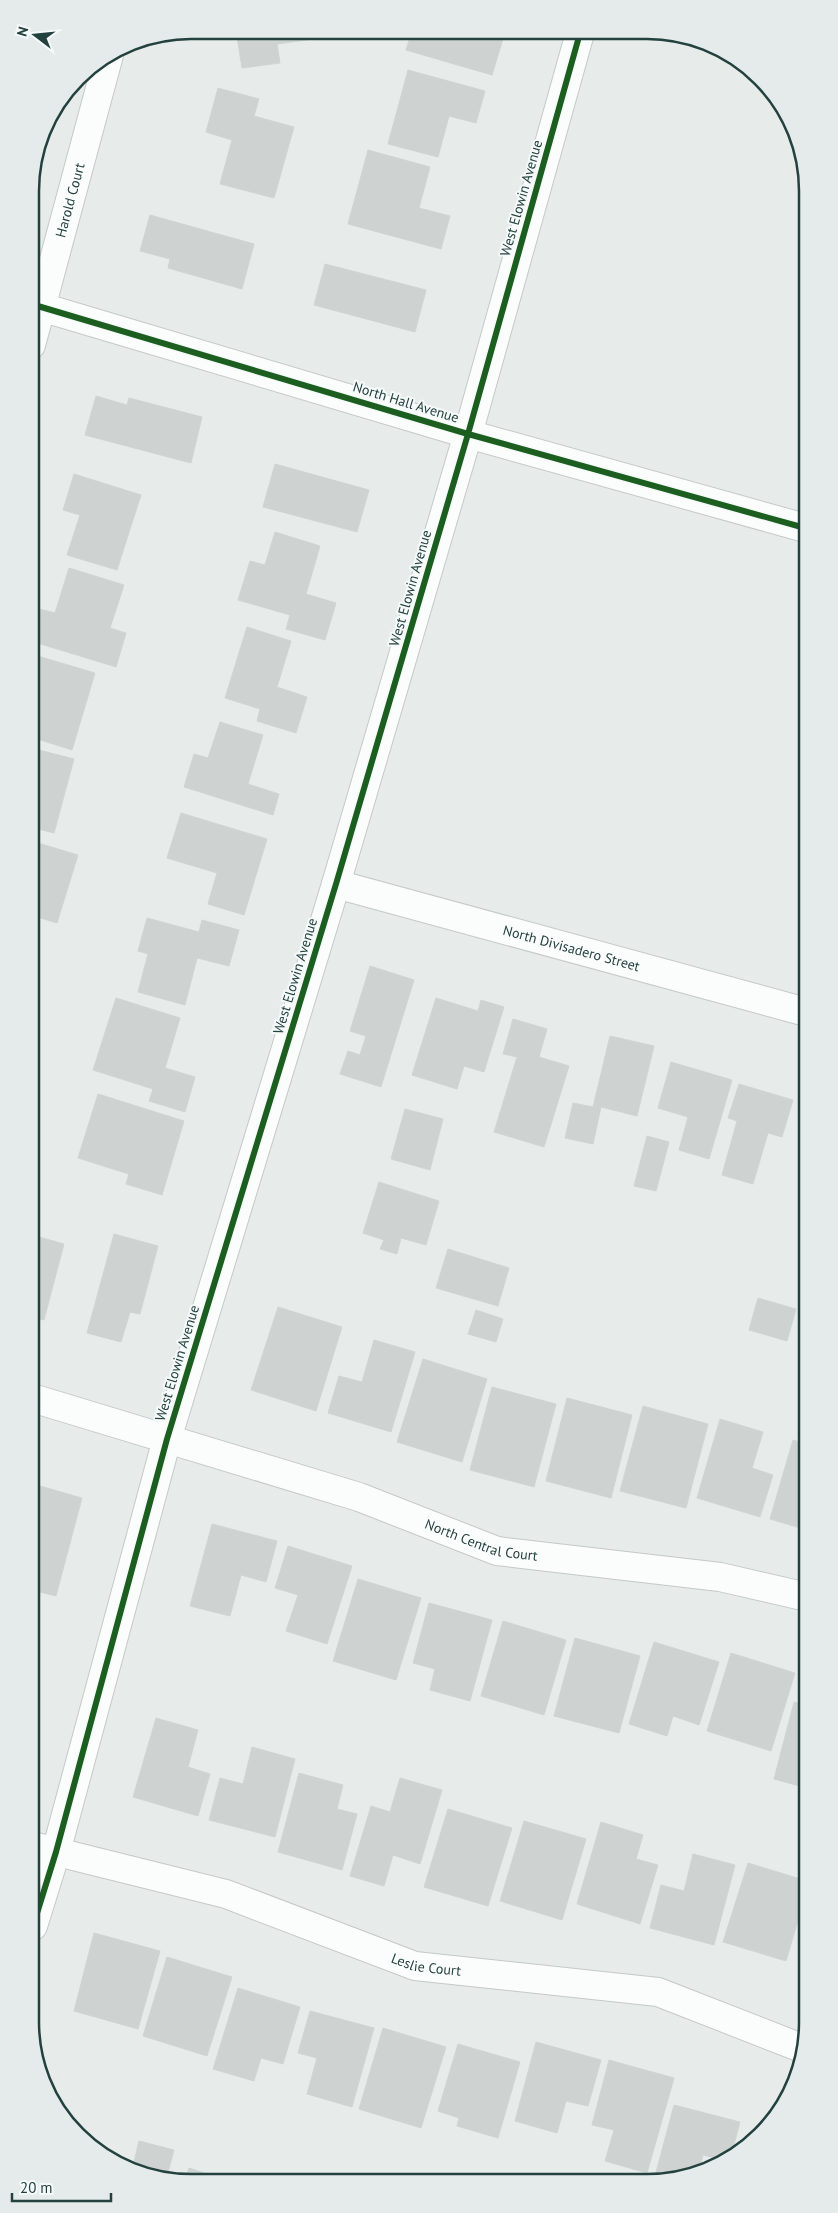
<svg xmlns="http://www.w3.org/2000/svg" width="838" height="2213" font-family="'PT Sans',sans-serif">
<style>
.building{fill:#ced3d2;stroke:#cfd5d4}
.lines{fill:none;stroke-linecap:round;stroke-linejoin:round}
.minor-casing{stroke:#c4c9c8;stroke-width:30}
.minor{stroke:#fbfcfc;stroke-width:28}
.cycleway-casing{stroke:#f5faf9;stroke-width:9}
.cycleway{stroke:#1b5e20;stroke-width:6}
.labels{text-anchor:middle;stroke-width:4;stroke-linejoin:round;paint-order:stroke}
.street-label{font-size:14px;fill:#23413e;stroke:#f5faf9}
.rim{fill:none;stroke:#23413e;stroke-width:2.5}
</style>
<rect width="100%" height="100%" fill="#e7eceb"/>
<!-- building -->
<path class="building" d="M 236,30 L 320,31 L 321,38 L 277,44 L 280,63 L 242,68 Z
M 412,31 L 505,32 L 492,75 L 406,50 Z
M 408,70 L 485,91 L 476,123 L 449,116 L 438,157 L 388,144 Z
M 218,88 L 259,99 L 254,116 L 294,127 L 274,198 L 220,184 L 232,140 L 206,132 Z
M 368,150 L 430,167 L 419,208 L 450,216 L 441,249 L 348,224 Z
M 150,215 L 254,244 L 242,289 L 168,268 L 170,259 L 140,251 Z
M 325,264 L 426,290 L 415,332 L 314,305 Z
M 96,396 L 127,405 L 129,398 L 202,417 L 191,463 L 85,435 Z
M 275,464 L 369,490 L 357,532 L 263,507 Z
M 74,474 L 141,495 L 117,570 L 67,555 L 80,515 L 63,510 Z
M 275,532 L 320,546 L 306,594 L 336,603 L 325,640 L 286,629 L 290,615 L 238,600 L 250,561 L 265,565 Z
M 69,568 L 124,585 L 110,628 L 126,633 L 116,667 L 31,641 L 31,621 L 35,608 L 55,613 Z
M 247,627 L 291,641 L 277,687 L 307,697 L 296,733 L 257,721 L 260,709 L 225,698 Z
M 31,654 L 95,673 L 72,750 L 31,737 L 31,722 L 40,694 L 31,691 Z
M 220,722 L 263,735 L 248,784 L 279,794 L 273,815 L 184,787 L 194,754 L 208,758 Z
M 31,748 L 74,759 L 54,833 L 31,827 Z
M 181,813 L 267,839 L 244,915 L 208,904 L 217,873 L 167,858 Z
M 31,841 L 78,855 L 57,923 L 31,915 Z
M 147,918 L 199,932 L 202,920 L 239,930 L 229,966 L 197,958 L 185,1005 L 138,992 L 148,954 L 138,951 Z
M 370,966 L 414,980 L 381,1087 L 340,1074 L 348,1051 L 360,1055 L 366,1036 L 350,1031 Z
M 116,998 L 180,1018 L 165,1068 L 195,1077 L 185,1112 L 149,1101 L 153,1089 L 93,1070 Z
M 436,998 L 478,1011 L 481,1000 L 504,1007 L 484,1072 L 464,1066 L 457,1089 L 412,1075 Z
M 513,1019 L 547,1029 L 539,1057 L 569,1066 L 544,1147 L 494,1132 L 517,1057 L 503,1054 Z
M 610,1036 L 654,1046 L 637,1116 L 601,1107 L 593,1144 L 565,1138 L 573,1103 L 593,1107 Z
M 671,1062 L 732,1080 L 709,1159 L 679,1150 L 688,1117 L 658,1108 Z
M 739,1084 L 793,1100 L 782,1137 L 768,1133 L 753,1184 L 722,1175 L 737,1121 L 728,1118 Z
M 98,1094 L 184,1121 L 162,1195 L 126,1184 L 129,1174 L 78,1158 Z
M 405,1109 L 443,1119 L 430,1170 L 391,1159 Z
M 647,1136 L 669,1142 L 656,1191 L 634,1186 Z
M 806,1144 L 806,1166 L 800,1165 Z
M 379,1182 L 439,1201 L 426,1245 L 401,1238 L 397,1254 L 380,1249 L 384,1240 L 363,1233 Z
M 114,1234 L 158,1246 L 140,1314 L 130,1312 L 121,1342 L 87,1333 Z
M 32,1235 L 64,1244 L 44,1320 L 32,1317 Z
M 448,1249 L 509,1268 L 498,1306 L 436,1288 Z
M 758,1298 L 796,1309 L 787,1341 L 749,1330 Z
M 278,1307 L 342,1327 L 316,1411 L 251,1390 Z
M 476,1310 L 503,1319 L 496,1342 L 468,1334 Z
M 374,1340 L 415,1352 L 391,1432 L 328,1413 L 339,1376 L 362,1382 Z
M 423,1359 L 487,1379 L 462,1462 L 397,1442 Z
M 492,1387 L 556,1404 L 534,1487 L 470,1470 Z
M 567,1398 L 632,1415 L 611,1498 L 546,1481 Z
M 643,1406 L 708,1424 L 686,1508 L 620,1491 Z
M 720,1419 L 763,1432 L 752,1468 L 773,1475 L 760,1517 L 697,1498 Z
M 793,1440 L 807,1444 L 807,1530 L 770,1519 Z
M 40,1486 L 82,1498 L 56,1596 L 32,1590 L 32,1514 Z
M 212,1524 L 277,1541 L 266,1582 L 241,1575 L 230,1616 L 190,1606 Z
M 288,1546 L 352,1566 L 327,1644 L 286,1631 L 298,1595 L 275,1588 Z
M 358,1579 L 421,1598 L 396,1680 L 333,1661 Z
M 429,1603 L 492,1620 L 470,1701 L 430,1690 L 435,1669 L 413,1663 Z
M 503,1621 L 566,1640 L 544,1715 L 481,1696 Z
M 575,1638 L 640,1656 L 619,1733 L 554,1716 Z
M 654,1642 L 719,1662 L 699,1725 L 673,1716 L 667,1736 L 629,1724 Z
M 731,1653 L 795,1673 L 771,1751 L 707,1731 Z
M 794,1702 L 807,1706 L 807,1788 L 774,1779 Z
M 156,1718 L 198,1730 L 188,1767 L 210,1774 L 198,1816 L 133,1797 Z
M 252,1747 L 295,1759 L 275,1837 L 209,1820 L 220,1778 L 243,1784 Z
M 299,1773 L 343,1785 L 337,1809 L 357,1814 L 342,1870 L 278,1852 Z
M 400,1778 L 442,1790 L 420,1864 L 393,1855 L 384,1886 L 350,1876 L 371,1806 L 390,1812 Z
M 448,1809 L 512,1828 L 488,1906 L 424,1887 Z
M 524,1821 L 586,1839 L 562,1920 L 500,1901 Z
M 601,1822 L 643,1835 L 636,1859 L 658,1865 L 640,1924 L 577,1904 Z
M 693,1854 L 735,1865 L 714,1945 L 650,1928 L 661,1885 L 684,1891 Z
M 748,1863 L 807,1881 L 807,1890 L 786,1961 L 723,1942 Z
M 94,1933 L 160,1951 L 138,2029 L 74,2011 Z
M 167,1957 L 232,1977 L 207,2056 L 143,2036 Z
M 238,1988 L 300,2007 L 283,2064 L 261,2058 L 254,2081 L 213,2069 Z
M 310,2011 L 374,2028 L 352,2107 L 307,2094 L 317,2058 L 298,2053 Z
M 383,2028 L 446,2047 L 421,2128 L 359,2109 Z
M 536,2042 L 601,2060 L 588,2106 L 566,2101 L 557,2133 L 515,2121 Z
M 458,2044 L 520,2062 L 498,2138 L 457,2126 L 459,2118 L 438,2111 Z
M 609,2060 L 674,2078 L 647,2173 L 605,2161 L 614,2130 L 592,2125 Z
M 674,2105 L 740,2122 L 730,2160 L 728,2161 L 703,2155 L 699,2172 L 679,2180 L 654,2180 Z
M 139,2141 L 174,2150 L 166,2180 L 160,2180 L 119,2166 L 112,2161 L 113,2156 L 134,2162 Z
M 189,2168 L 226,2180 L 185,2180 Z"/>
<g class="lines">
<defs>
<g id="minor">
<path d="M 31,304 L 468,434 L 805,528"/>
<path id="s1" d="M 31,345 L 109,55"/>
<path id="s2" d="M 336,884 L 806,1012"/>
<path id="s3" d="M 32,1398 L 359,1497 L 497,1551 L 720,1577 L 807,1597"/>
<path id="s4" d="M 33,1846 L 226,1894 L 415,1966 L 658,1992 L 804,2049"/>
<path d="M 33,1926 L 56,1852 L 167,1439 L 336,884 L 468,434 L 580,33"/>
</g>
</defs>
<!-- minor casing -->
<use href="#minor" class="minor-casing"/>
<!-- minor -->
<use href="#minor" class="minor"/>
<defs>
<path id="cycleway" d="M 31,304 L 468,434 L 805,528
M 33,1926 L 56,1852 L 167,1439 L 336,884 L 468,434 L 580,33"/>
</defs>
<!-- cycleway casing -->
<use href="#cycleway" class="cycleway-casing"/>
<!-- cycleway -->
<use href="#cycleway" class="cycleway"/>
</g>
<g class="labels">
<!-- street labels -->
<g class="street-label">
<text transform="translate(521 198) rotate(-74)" y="5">West Elowin Avenue</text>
<text dy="5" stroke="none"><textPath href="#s1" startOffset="150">Harold Court</textPath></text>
<text transform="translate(406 402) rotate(17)" y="5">North Hall Avenue</text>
<text transform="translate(410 588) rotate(-74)" y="5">West Elowin Avenue</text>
<text dy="5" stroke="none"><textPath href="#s2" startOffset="244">North Divisadero Street</textPath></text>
<text transform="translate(295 976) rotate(-73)" y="5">West Elowin Avenue</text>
<text transform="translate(177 1363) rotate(-73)" y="5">West Elowin Avenue</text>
<text dy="5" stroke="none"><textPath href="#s3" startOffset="472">North Central Court</textPath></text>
<text dy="5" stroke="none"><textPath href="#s4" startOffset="412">Leslie Court</textPath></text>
</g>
</g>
<!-- crop -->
<path d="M0 0H838V2213H0ZM191 39H647A152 152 0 0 1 799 191V2022A152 152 0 0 1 647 2174H191A152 152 0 0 1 39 2022V191A152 152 0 0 1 191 39Z" fill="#e4ebea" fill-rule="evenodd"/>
<path class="rim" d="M191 39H647A152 152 0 0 1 799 191V2022A152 152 0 0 1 647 2174H191A152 152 0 0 1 39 2022V191A152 152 0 0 1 191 39Z"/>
<!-- north arrow -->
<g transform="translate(35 35) rotate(286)" stroke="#f5faf9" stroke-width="4" paint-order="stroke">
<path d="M0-4L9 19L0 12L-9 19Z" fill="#23413e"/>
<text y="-8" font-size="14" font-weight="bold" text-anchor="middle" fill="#23413e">N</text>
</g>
<!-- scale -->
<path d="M12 2193v8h99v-8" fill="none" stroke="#23413e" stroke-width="2.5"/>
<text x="20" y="2193" font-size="15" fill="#23413e" stroke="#f5faf9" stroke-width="4" paint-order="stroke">20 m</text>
</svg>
